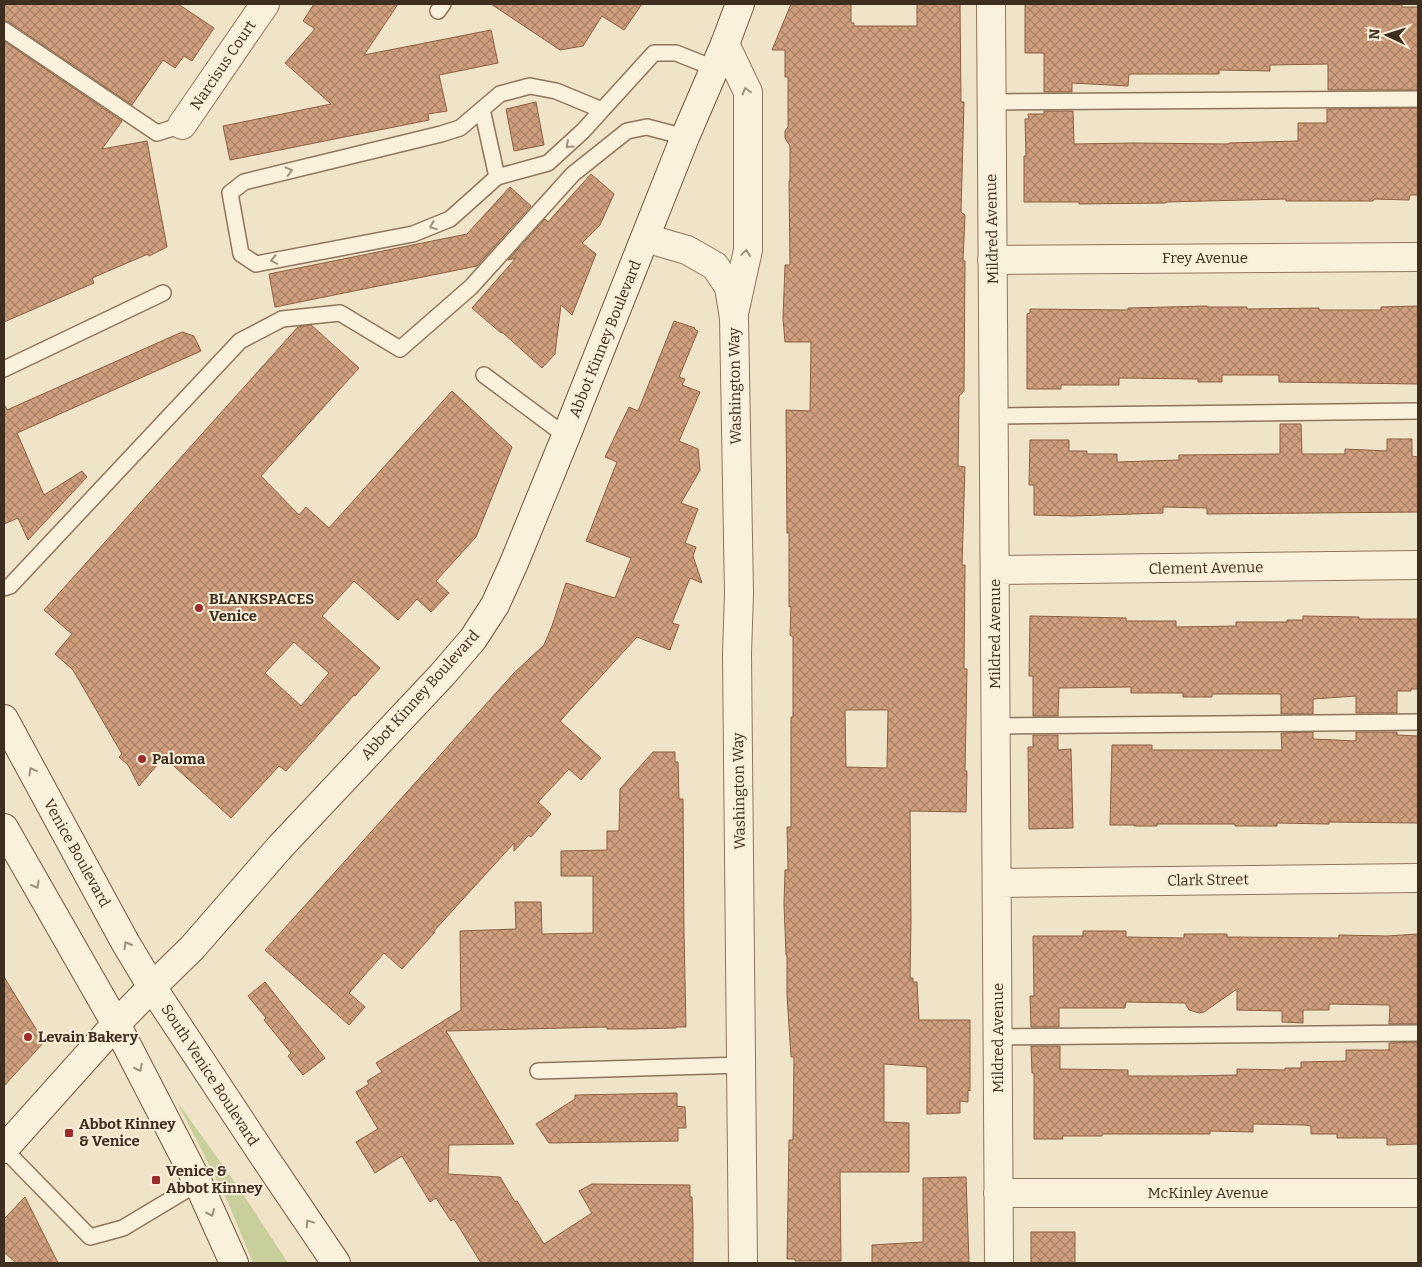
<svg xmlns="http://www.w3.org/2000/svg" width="1422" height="1267" font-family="Bitter,serif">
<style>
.park{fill:#c9cf9b}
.building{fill:url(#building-cross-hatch);stroke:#8d5f41;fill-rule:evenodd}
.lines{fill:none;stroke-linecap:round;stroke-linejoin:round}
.lane-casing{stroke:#8d765c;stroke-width:18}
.street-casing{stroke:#8d765c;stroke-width:30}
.secondary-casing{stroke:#6f573f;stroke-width:30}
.lane{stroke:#faf1dc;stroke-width:15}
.street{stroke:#faf1dc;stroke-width:28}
.secondary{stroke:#faf1dc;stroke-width:28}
.oneway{stroke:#9c907e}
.poi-dot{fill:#9e2a2b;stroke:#f7eed8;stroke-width:2}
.labels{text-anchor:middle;stroke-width:4;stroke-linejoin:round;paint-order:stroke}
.street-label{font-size:15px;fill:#3d2e20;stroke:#f7eed8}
.poi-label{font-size:15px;font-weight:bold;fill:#3d2e20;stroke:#f7eed8;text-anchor:start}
</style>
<defs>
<pattern id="building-cross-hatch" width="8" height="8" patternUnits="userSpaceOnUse" patternTransform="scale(1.25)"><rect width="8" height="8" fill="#cf9f7d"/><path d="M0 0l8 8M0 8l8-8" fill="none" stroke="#a98266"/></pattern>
</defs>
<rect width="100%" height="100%" fill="#f0e4c8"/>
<!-- park -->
<path class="park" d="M 178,1104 L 179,1104 L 241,1191 L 288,1263 L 253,1263 L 227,1200 Z"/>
<!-- building -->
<path class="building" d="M 4,4 L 178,4 L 214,28 L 192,61 L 184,56 L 175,68 L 163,60 L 132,105 L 9,22 L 4,21 Z
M 314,4 L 398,4 L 364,55 L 491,30 L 498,63 L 439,75 L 447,111 L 428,114 L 429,120 L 230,160 L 223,126 L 331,104 L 285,63 L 315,29 L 303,21 Z
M 491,4 L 642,4 L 624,30 L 602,16 L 583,46 L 560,50 Z
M 791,4 L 851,4 L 851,23 L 854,23 L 854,26 L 917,26 L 917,4 L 960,4 L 961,102 L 964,102 L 961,212 L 965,215 L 963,261 L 965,261 L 964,391 L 959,396 L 958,466 L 965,467 L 962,565 L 965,565 L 964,669 L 967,669 L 965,771 L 967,771 L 966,812 L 910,811 L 911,921 L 910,978 L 913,978 L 913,982 L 917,982 L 919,1020 L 970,1020 L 970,1091 L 968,1090 L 968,1102 L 960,1101 L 960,1113 L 927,1114 L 927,1067 L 884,1064 L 884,1122 L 909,1123 L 909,1172 L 840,1172 L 841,1261 L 795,1261 L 795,1259 L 787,1259 L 789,1140 L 793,1140 L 794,1057 L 791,1057 L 787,995 L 787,955 L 786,955 L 784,904 L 785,870 L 788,870 L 787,827 L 791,827 L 791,717 L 793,717 L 793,637 L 790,635 L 791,606 L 789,607 L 789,533 L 787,533 L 786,410 L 810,411 L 811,342 L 785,342 L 783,318 L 785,265 L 790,265 L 789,181 L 790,181 L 790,146 L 785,138 L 785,131 L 788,127 L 788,77 L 785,77 L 785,50 L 772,50 ZM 845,710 L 888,710 L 887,768 L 846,767 Z
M 1025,4 L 1402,4 L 1402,7 L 1418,7 L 1418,90 L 1328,90 L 1328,64 L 1270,65 L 1270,71 L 1219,70 L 1219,74 L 1129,74 L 1128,86 L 1072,83 L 1072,92 L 1044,92 L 1044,53 L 1025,53 Z
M 4,41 L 122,121 L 102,149 L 147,141 L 167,247 L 149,256 L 148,254 L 92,278 L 94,283 L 4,322 Z
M 536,102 L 544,145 L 514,151 L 506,109 Z
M 1418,108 L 1418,195 L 1410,195 L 1409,200 L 1374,199 L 1373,201 L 1286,201 L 1286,199 L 1166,202 L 1166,203 L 1079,204 L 1079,202 L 1024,202 L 1024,156 L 1026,156 L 1025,119 L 1029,119 L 1028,114 L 1044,114 L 1044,111 L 1073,111 L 1074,144 L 1133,143 L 1229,144 L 1229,143 L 1298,141 L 1298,123 L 1327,123 L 1327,109 Z
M 591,174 L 614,194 L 600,225 L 582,243 L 596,254 L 572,315 L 561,305 L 555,354 L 542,368 L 502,332 L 501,333 L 472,308 L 516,258 L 508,260 L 545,219 L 548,222 Z
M 510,187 L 531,206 L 477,266 L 275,307 L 269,274 L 467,234 Z
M 1207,306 L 1207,307 L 1247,307 L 1247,309 L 1319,308 L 1319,310 L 1381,310 L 1381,307 L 1418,306 L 1418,384 L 1279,382 L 1279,375 L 1222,375 L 1222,382 L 1198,382 L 1198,379 L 1119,378 L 1119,385 L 1061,385 L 1061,389 L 1027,389 L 1027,314 L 1030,313 L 1030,309 L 1128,310 L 1128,308 Z
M 674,321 L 695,328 L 694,329 L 698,331 L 679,377 L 685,379 L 682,385 L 700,392 L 679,441 L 698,449 L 700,470 L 681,503 L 698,509 L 685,543 L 696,547 L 693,556 L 702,583 L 690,578 L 672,623 L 679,625 L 670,650 L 637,637 L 560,721 L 601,758 L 581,780 L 569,769 L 538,802 L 551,814 L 531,837 L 529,835 L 514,851 L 514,843 L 433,932 L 435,932 L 402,969 L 384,953 L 349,993 L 365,1007 L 349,1025 L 265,950 L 514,673 L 544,645 L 552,626 L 566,583 L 615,598 L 631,558 L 586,541 L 617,462 L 605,457 L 629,407 L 638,411 Z
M 311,325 L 359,368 L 261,476 L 299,515 L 306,507 L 329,528 L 452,391 L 512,447 L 476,537 L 436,581 L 449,593 L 431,612 L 417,599 L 398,620 L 354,581 L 322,616 L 380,668 L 355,696 L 354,695 L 286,771 L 279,766 L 231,818 L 164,757 L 139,786 L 128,765 L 119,757 L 122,754 L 73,670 L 55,654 L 72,634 L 44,610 L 298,327 ZM 294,642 L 329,673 L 301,706 L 265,673 Z
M 182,332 L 194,336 L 201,351 L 17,433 L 44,495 L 82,471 L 87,477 L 28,540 L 18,518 L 4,524 L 4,404 L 7,410 Z
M 1280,424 L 1301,424 L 1302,454 L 1345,454 L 1345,449 L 1387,451 L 1387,439 L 1412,439 L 1412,456 L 1418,457 L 1418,512 L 1207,514 L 1207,508 L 1163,507 L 1163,513 L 1072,516 L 1034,515 L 1034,485 L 1029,485 L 1030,440 L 1069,440 L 1069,451 L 1087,451 L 1087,454 L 1117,454 L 1117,462 L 1179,460 L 1179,455 L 1280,454 Z
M 1030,616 L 1126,618 L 1126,621 L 1176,621 L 1176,627 L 1236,626 L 1236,622 L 1287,622 L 1287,620 L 1303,620 L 1303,616 L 1359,617 L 1359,619 L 1418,619 L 1418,689 L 1411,689 L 1411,691 L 1397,691 L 1397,713 L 1356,713 L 1356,696 L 1313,699 L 1313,714 L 1281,714 L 1281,694 L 1212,694 L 1212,697 L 1183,697 L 1183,693 L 1131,693 L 1131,687 L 1059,688 L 1058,716 L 1033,716 L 1033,676 L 1029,676 Z
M 1313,732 L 1313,739 L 1356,741 L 1356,732 L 1397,732 L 1397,735 L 1418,736 L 1418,823 L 1329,822 L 1329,824 L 1277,823 L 1277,826 L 1235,826 L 1235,824 L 1157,824 L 1157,826 L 1134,826 L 1134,825 L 1110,825 L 1112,745 L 1152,745 L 1152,750 L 1282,750 L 1281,733 Z
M 1033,735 L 1058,735 L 1058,750 L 1071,749 L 1073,828 L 1029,829 L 1028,747 L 1033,747 Z
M 653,752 L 675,752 L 675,762 L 678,762 L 679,799 L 683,799 L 684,932 L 686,1027 L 676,1027 L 676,1028 L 632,1029 L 607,1029 L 607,1027 L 566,1028 L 446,1031 L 514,1144 L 449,1145 L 448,1174 L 500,1177 L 515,1202 L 517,1201 L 544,1244 L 592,1213 L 579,1191 L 592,1184 L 690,1185 L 690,1197 L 692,1197 L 693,1224 L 693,1263 L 481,1263 L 454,1219 L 451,1221 L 436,1198 L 430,1202 L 402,1156 L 375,1173 L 356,1142 L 378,1129 L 356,1092 L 369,1084 L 367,1081 L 382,1072 L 376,1063 L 461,1010 L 460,931 L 516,929 L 515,902 L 541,902 L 542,934 L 593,933 L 593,876 L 561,876 L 561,851 L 607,850 L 607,831 L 619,831 L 620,789 Z
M 1083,931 L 1126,931 L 1126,937 L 1184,938 L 1184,934 L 1227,934 L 1227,937 L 1339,938 L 1339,935 L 1387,936 L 1418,934 L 1418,1024 L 1389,1024 L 1390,1005 L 1329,1004 L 1329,1010 L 1303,1010 L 1303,1023 L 1282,1022 L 1282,1011 L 1237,1010 L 1237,989 L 1204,1012 L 1199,1013 L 1189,1010 L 1185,1003 L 1126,1002 L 1125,1008 L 1059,1008 L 1059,1027 L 1031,1027 L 1030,996 L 1034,996 L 1033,936 L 1083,936 Z
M 4,977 L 44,1042 L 4,1086 Z
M 265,982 L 325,1058 L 303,1075 L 288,1056 L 291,1053 L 264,1020 L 266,1018 L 248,996 Z
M 1418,1042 L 1418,1144 L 1387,1145 L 1387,1138 L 1337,1138 L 1337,1134 L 1311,1134 L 1311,1126 L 1305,1125 L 1253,1124 L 1253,1132 L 1210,1131 L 1210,1134 L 1102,1134 L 1102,1136 L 1062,1136 L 1063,1139 L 1034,1139 L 1034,1073 L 1032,1073 L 1031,1046 L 1060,1046 L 1060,1069 L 1128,1070 L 1128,1076 L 1186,1076 L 1237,1075 L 1237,1069 L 1285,1070 L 1285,1068 L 1301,1068 L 1301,1062 L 1346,1061 L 1346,1050 L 1389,1050 L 1389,1043 Z
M 677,1093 L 677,1106 L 685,1107 L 686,1128 L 678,1128 L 678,1141 L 549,1143 L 536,1124 L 575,1099 L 575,1095 Z
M 966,1177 L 969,1262 L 872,1263 L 872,1245 L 923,1242 L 923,1178 Z
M 25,1197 L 58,1263 L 16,1263 L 4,1252 L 4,1219 Z
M 1031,1232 L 1075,1232 L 1075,1263 L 1031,1263 Z"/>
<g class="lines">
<defs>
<path id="lane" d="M 438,11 L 443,4
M 4,30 L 157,133 L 182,125
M 991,102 L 1418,99
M 482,109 L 497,177
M 602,110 L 556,91 L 530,86 L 500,94 L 460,128 L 441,134 L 244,182 L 230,193 L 241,254 L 256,264 L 413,234 L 450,219 L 497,177 L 548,163 L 583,131 L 654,53 L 676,53 L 714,68
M 4,369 L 163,293
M 484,375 L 566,436
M 994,416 L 1418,411
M 4,588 L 10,586 L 240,341 L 282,319 L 340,313 L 400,349 L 471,287 L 573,174 L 627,131 L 647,127 L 685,137
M 996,726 L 1418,722
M 999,1037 L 1418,1033
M 538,1071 L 742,1065
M 4,1149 L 90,1237 L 123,1228 L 198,1183"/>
<path id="street" d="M 991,4 L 999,1263
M 725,44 L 748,92 L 748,250 L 735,309
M 182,125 L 265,4
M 645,238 L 687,250 L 715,266 L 729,287 L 734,318 L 739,593 L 737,654 L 743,1263
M 992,260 L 1418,257
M 995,570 L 1418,565
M 997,883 L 1418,878
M 998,1193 L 1418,1193"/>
<path id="secondary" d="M 4,719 L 125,942 L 152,987 L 263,1155 L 336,1263
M 4,828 L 116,1024 L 198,1183 L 234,1263
M 4,1149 L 116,1024 L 152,987 L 192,948 L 280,847 L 442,675 L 473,639 L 495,605 L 514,563 L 566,436 L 685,137 L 725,44 L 740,4"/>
</defs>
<!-- lane casing -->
<use href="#lane" class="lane-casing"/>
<!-- street casing -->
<use href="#street" class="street-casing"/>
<!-- secondary casing -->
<use href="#secondary" class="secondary-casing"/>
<!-- lane -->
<use href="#lane" class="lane"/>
<!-- street -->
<use href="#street" class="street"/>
<!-- secondary -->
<use href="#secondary" class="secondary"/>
</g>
<!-- one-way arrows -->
<defs><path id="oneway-chevron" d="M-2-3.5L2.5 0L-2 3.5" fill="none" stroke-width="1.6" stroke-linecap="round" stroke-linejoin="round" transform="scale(1.25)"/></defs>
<g class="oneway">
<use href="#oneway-chevron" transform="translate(746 91) rotate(-105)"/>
<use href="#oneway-chevron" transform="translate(569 145) rotate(138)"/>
<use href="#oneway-chevron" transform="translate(289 171) rotate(-14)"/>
<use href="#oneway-chevron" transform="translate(433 226) rotate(158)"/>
<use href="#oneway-chevron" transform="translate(746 253) rotate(-82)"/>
<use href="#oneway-chevron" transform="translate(274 260) rotate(169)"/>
<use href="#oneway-chevron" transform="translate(32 771) rotate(-119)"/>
<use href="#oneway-chevron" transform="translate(36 885) rotate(60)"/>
<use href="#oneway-chevron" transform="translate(127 945) rotate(-120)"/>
<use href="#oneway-chevron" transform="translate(139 1068) rotate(63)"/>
<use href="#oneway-chevron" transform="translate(211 1213) rotate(66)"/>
<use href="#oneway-chevron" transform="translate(309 1223) rotate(-124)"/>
</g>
<!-- markers -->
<g class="poi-dot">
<circle cx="199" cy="608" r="5"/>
<circle cx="142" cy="759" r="5"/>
<circle cx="28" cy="1037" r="5"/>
<rect x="64" y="1128" width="10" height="10" rx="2.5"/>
<rect x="151" y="1175" width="10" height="10" rx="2.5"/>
</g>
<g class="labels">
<!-- street labels -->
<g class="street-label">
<text transform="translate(223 65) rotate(-56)" y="5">Narcisus Court</text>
<text transform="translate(992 229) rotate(-91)" y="5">Mildred Avenue</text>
<text x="1205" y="263">Frey Avenue</text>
<text transform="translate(605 339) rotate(-68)" y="5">Abbot Kinney Boulevard</text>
<text transform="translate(735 386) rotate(-91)" y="5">Washington Way</text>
<text transform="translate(1206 568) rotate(-1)" y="5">Clement Avenue</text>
<text transform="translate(995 634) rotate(-90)" y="5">Mildred Avenue</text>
<text transform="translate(420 695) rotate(-48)" y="5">Abbot Kinney Boulevard</text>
<text transform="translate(739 791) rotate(-91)" y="5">Washington Way</text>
<text transform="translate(77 853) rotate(61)" y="5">Venice Boulevard</text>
<text transform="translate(1208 880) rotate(-1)" y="5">Clark Street</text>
<text transform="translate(998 1038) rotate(-90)" y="5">Mildred Avenue</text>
<text transform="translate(210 1075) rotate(57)" y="5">South Venice Boulevard</text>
<text x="1208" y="1198">McKinley Avenue</text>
</g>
<!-- poi labels -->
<g class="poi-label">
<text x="209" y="604">BLANKSPACES<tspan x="209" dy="17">Venice</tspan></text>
<text x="152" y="764">Paloma</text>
<text x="38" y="1042">Levain Bakery</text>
<text x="79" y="1129">Abbot Kinney<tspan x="79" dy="17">&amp; Venice</tspan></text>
<text x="166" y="1176">Venice &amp;<tspan x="166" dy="17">Abbot Kinney</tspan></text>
</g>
</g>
<!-- border -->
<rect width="1422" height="1267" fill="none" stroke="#3d2e20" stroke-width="10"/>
<!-- north arrow -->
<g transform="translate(1387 35) rotate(274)" stroke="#f7eed8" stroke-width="4" paint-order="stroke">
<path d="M0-4L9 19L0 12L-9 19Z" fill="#3d2e20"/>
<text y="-8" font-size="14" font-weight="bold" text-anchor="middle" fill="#3d2e20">N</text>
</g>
</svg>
